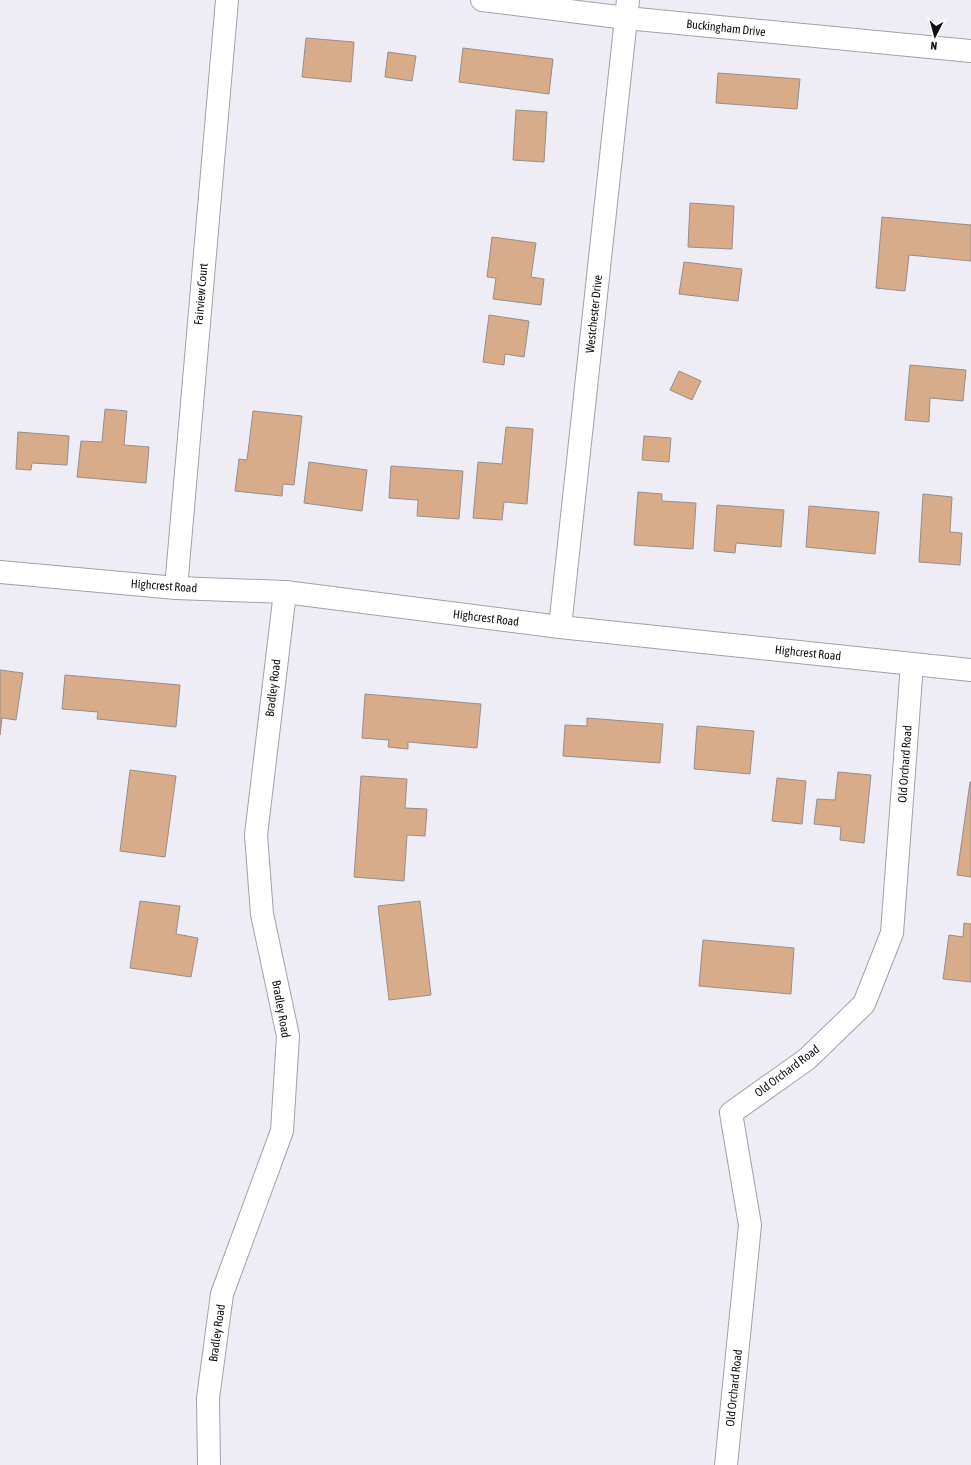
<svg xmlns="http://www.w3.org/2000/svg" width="971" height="1465" font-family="'Asap Condensed',sans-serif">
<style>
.building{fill:#d8ab89;stroke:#978f89}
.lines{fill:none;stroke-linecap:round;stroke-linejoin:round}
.minor-casing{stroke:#a2a1aa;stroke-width:24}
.tertiary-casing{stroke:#a2a1aa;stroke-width:24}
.minor{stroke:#fff;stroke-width:22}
.tertiary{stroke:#fff;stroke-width:22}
.labels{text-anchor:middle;stroke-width:3;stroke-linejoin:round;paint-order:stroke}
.street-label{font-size:12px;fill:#111013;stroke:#fff}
</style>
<rect width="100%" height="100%" fill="#eeecf5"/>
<!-- building -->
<path class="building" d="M 306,38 L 354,42 L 351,82 L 302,77 Z
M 463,48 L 553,59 L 549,94 L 459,82 Z
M 388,52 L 416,56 L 412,81 L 385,77 Z
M 718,73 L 800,79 L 797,109 L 716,103 Z
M 516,110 L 547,112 L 544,162 L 513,160 Z
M 690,203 L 734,206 L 732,249 L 688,247 Z
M 882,217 L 971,225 L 971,261 L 909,255 L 905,291 L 876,288 Z
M 492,237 L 536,243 L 531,277 L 544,279 L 541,305 L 493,299 L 496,278 L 487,277 Z
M 684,262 L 742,269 L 738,301 L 679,294 Z
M 489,315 L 529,321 L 524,357 L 505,354 L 504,365 L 483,362 Z
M 910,365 L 966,370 L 963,401 L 930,398 L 929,422 L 905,420 Z
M 679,371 L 701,381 L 692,400 L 670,390 Z
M 105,409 L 127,411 L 124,445 L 149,447 L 146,483 L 77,477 L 81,441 L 102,442 Z
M 253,411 L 302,416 L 294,485 L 283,484 L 282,496 L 235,491 L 239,459 L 247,460 Z
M 506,427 L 533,429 L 527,504 L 504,502 L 502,520 L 473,518 L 478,462 L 502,464 Z
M 18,432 L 69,436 L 67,465 L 32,463 L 31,470 L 16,469 Z
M 644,436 L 671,438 L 669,462 L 642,460 Z
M 309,462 L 367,470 L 362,511 L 304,503 Z
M 391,466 L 463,471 L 459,519 L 417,516 L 418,500 L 389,498 Z
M 638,492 L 662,494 L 662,501 L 696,503 L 693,549 L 634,545 Z
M 923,494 L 952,497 L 950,532 L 962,533 L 960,565 L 919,562 Z
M 717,505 L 784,510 L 781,547 L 736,543 L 735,553 L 714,551 Z
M 809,506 L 879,512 L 875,554 L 806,547 Z
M 0,670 L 23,673 L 16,720 L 2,718 L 0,735 Z
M 65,675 L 180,685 L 176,727 L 97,719 L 98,712 L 62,709 Z
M 365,694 L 481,704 L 477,748 L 408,742 L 408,749 L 388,747 L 389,740 L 362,738 Z
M 587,718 L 663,724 L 660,763 L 563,756 L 565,725 L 587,726 Z
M 697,726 L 754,731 L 750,774 L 694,769 Z
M 130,770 L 176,776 L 165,857 L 120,851 Z
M 838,772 L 871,775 L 864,843 L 840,840 L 841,827 L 814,824 L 817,799 L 835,800 Z
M 361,776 L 407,779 L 405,808 L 427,809 L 425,836 L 407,835 L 404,881 L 354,877 Z
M 777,778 L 806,781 L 802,824 L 772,821 Z
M 970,782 L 971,782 L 971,877 L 957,875 Z
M 140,901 L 180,906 L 176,934 L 198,938 L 191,977 L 130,968 Z
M 420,901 L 431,995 L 389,1000 L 378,906 Z
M 964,923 L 971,924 L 971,982 L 943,979 L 949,935 L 963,937 Z
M 703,940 L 794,948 L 791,994 L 699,986 Z"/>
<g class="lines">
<defs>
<path id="minor" d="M 482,0 L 626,18 L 971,51
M 176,588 L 227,0
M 209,1465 L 208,1398 L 222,1294 L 282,1131 L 288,1036 L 262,914 L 256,835 L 285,592
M 726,1465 L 750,1225 L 731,1113 L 807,1059 L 864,1004 L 892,933 L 912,664"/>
<path id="tertiary" d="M 0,572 L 176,588 L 285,592 L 560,627 L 971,670
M 560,627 L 628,0"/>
</defs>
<!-- minor casing -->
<use href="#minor" class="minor-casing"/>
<!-- tertiary casing -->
<use href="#tertiary" class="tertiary-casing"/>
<!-- minor -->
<use href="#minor" class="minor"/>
<!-- tertiary -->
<use href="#tertiary" class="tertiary"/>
</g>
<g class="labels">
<!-- street labels -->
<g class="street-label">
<text transform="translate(726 28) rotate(6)" y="4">Buckingham Drive</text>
<text transform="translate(201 294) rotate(-85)" y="4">Fairview Court</text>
<text transform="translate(594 314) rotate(-84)" y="4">Westchester Drive</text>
<text transform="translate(164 586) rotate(4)" y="4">Highcrest Road</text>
<text transform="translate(486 618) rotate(7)" y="4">Highcrest Road</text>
<text transform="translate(808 653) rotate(6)" y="4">Highcrest Road</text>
<text transform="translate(273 688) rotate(-83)" y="4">Bradley Road</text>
<text transform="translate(905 764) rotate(-86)" y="4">Old Orchard Road</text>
<text transform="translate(281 1009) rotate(80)" y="4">Bradley Road</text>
<text transform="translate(787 1071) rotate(-37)" y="4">Old Orchard Road</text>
<text transform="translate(217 1333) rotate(-82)" y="4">Bradley Road</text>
<text transform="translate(734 1388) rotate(-84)" y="4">Old Orchard Road</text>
</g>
</g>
<!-- north arrow -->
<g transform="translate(935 36) rotate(186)" stroke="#ffffff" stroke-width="3" paint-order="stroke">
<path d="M0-3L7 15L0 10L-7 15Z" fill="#111013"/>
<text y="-6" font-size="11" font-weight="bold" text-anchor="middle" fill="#111013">N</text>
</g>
</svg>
